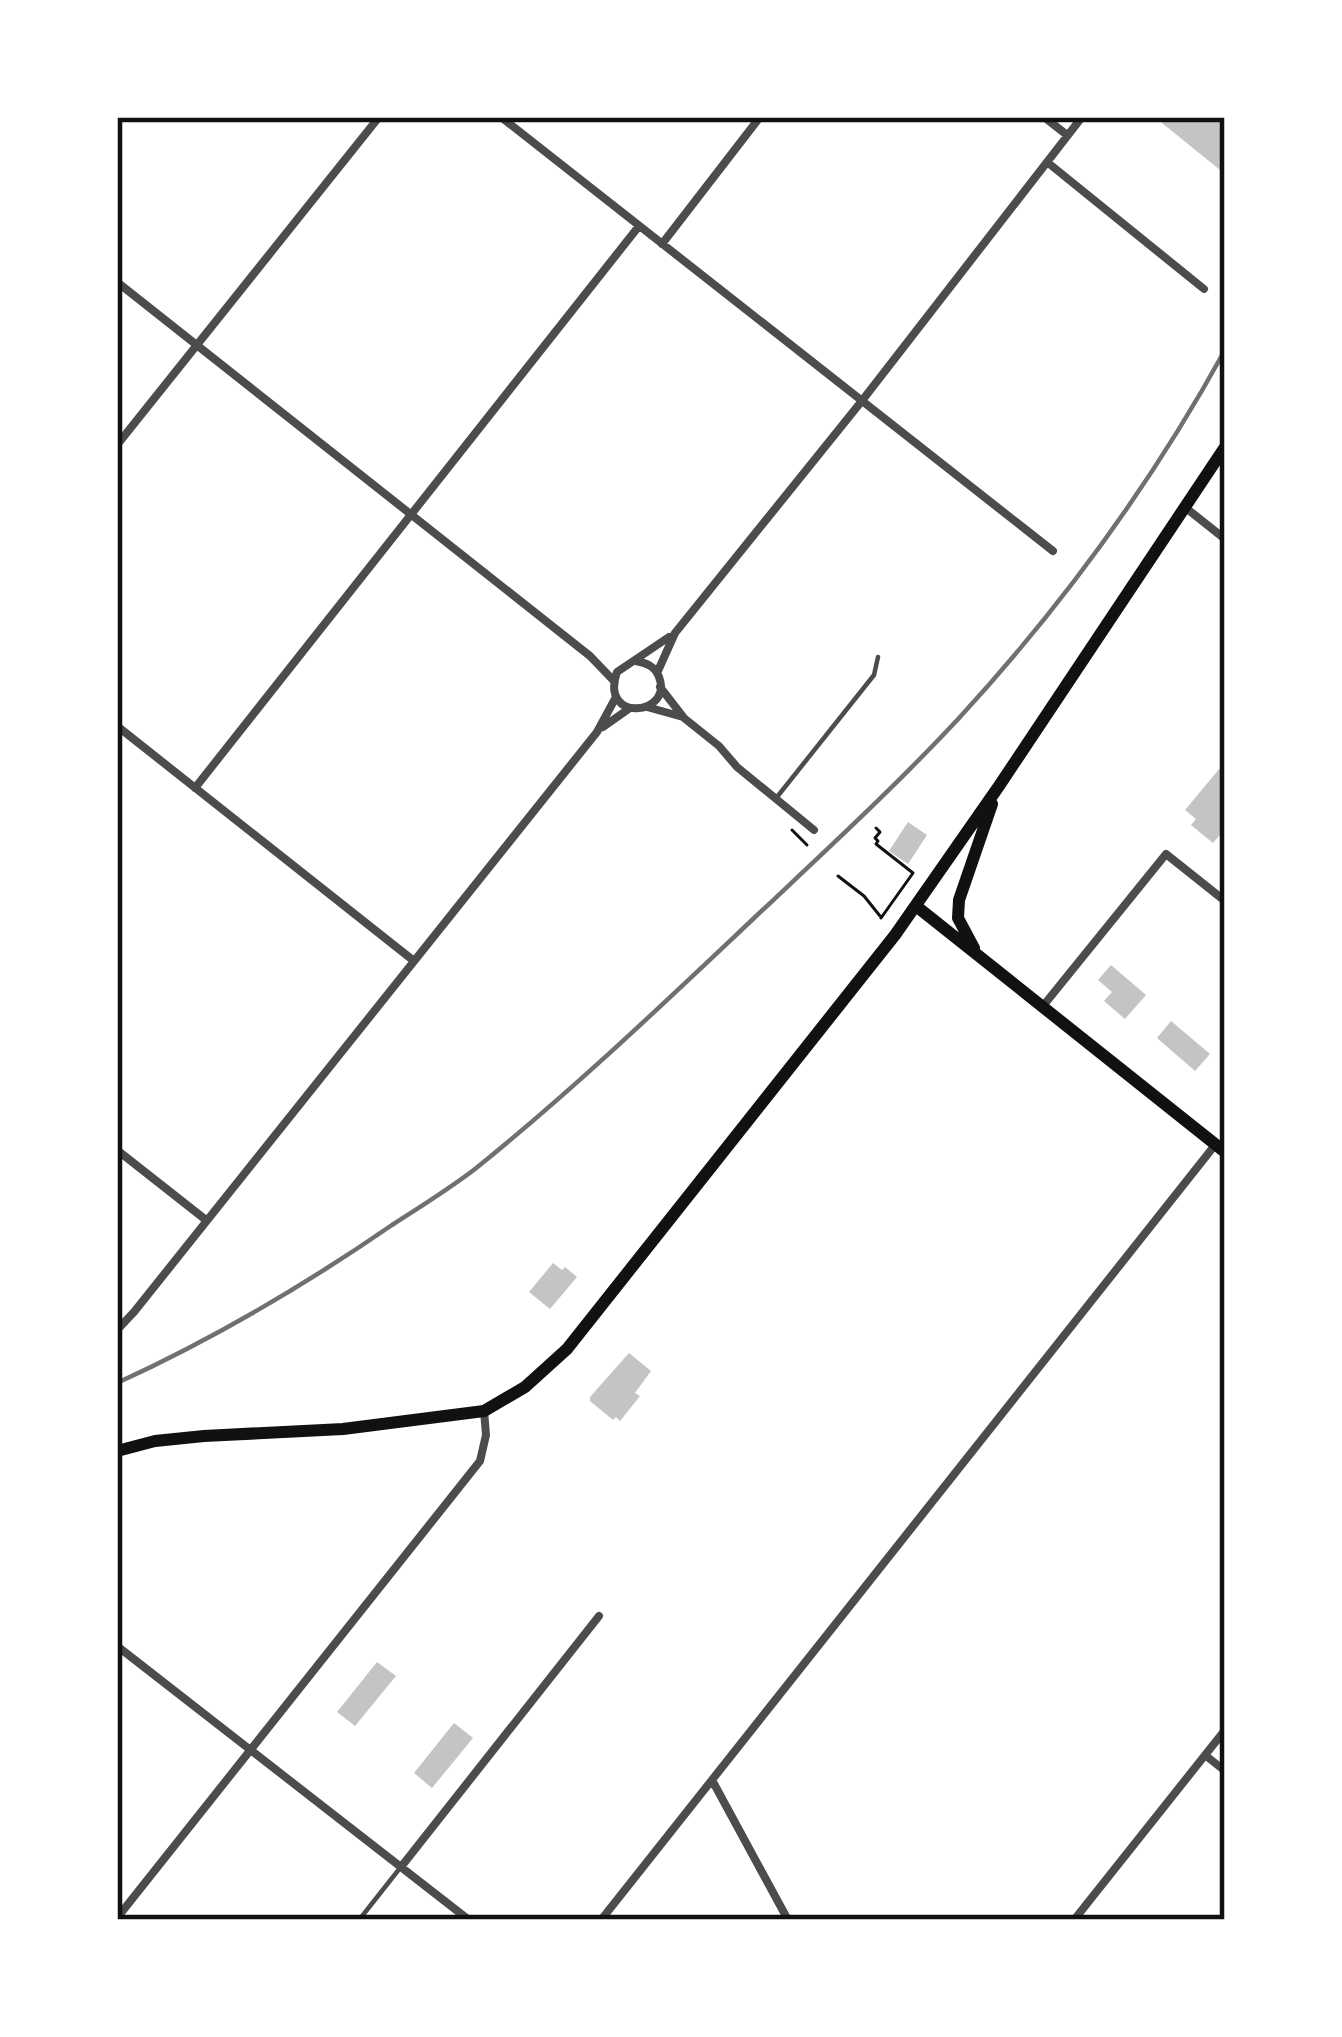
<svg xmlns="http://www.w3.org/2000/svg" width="1342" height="2037" font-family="'Sofia Sans Condensed',sans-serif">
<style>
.building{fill:#c4c4c4}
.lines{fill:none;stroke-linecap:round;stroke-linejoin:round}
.path{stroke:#111;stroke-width:3}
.service{stroke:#4c4c4c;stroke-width:4.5}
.minor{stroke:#4c4c4c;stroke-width:8}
.secondary{stroke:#111;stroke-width:12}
.rail{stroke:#707070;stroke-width:4.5}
.neatline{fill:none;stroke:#111;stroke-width:4.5}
</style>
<rect width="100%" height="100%" fill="#fff"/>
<!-- building -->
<path class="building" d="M 1167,117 L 1225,117 L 1225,174 L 1162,123 Z
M 1225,762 L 1225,829 L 1213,843 L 1191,825 L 1196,819 L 1185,810 Z
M 908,822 L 927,835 L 908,864 L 889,851 Z
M 1111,965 L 1146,995 L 1125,1019 L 1104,1001 L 1112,992 L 1098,980 Z
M 1171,1021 L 1210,1054 L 1195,1071 L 1157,1038 Z
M 553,1263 L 562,1270 L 565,1267 L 577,1277 L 550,1309 L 529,1292 Z
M 629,1353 L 651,1371 L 635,1393 L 640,1396 L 620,1421 L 616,1417 L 613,1420 L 590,1401 L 590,1397 Z
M 377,1662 L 396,1676 L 355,1726 L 337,1712 Z
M 454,1723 L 473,1738 L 432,1788 L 414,1773 Z"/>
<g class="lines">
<!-- path -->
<path class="path" d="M 876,828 L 880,832 L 875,838 L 878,841 L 876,844 L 913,873 L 881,918
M 792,830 L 807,845
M 838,876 L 864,896 L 880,916"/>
<!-- service -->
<path class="service" d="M 777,797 L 874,675 L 878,657
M 359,1920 L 400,1868"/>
<!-- minor -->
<path class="minor" d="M 501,117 L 1053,551
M 1044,117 L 1067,135
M 1047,162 L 1204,289
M 662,244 L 760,117
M 117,282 L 590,656 L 614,681
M 117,445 L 379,117
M 1186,508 L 1225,539
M 636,661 C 646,663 655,666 659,677 C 674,715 599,724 617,672 L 669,637
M 657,673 L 675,633 L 861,402 L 1082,117
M 660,687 L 684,718 L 719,746 L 737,767 L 814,830
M 647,707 L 683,717
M 117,726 L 414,961
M 603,727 L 630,708
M 195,788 L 639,226
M 1043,1006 L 1166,854 L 1225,901
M 117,1150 L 206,1220
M 117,1330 L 134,1312 L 597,732 L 616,697
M 117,1646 L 469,1920
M 1205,1755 L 1225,1771
M 712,1780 L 788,1920
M 401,1867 L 599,1616
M 117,1918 L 480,1461 L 486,1435 L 484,1411
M 601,1920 L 1215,1145
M 1074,1920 L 1225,1730"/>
<!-- secondary -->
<path class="secondary" d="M 916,906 L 1225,1152
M 974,948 L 958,918 L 959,900 L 992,804
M 117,1451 L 155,1441 L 204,1436 L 343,1429 L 484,1411 L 525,1387 L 567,1349 L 895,935 L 999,786 L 1225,447"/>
<!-- rail -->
<path class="rail" d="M 117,1383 C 213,1339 305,1285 392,1225 C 420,1207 449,1189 475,1169 C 572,1091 662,1005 752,920 C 822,854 894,788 960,717 C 1061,607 1153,481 1225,350"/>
</g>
<!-- border -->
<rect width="1342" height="2037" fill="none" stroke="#ffffff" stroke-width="240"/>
<rect x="120" y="120" width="1102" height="1797" class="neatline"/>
</svg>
